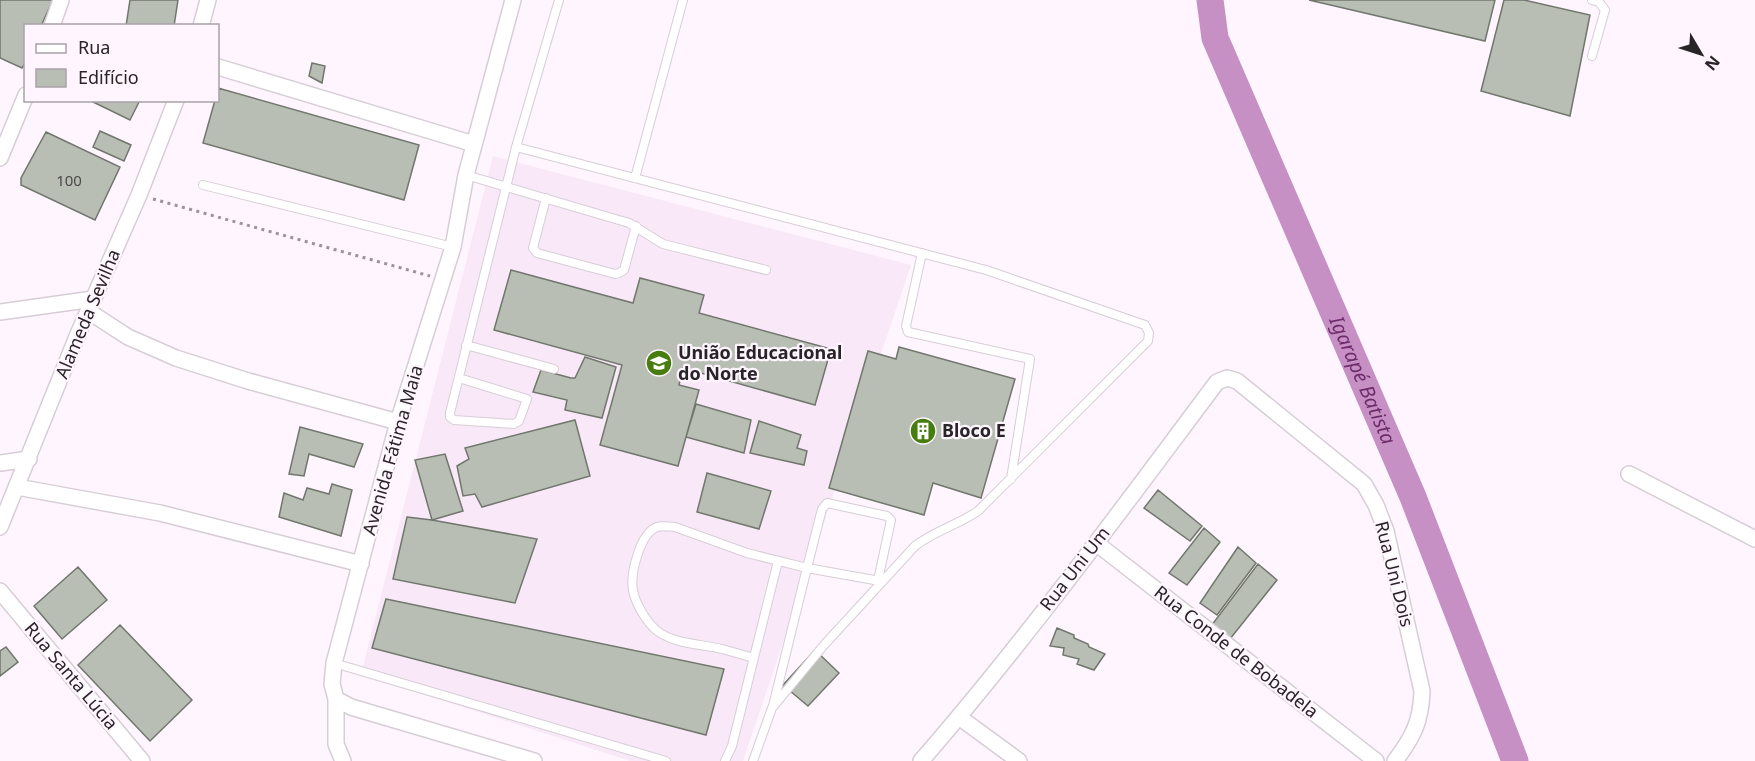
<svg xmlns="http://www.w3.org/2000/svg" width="1755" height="761" font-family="'Noto Sans',sans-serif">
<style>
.built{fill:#f9e9f8}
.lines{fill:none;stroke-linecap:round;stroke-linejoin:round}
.river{stroke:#c690c4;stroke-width:27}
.building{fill:#b8beb4;stroke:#71776d;stroke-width:1.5}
.service-casing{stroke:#d7cdd6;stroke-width:10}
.minor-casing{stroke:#d7cdd6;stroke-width:18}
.path{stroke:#9a9399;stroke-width:3;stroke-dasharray:3 4.5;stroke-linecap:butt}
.service{stroke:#fff;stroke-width:8}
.minor{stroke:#fff;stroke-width:15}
.labels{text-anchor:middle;stroke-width:4.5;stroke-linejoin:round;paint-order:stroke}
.number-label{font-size:15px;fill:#4c4a4b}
.street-label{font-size:18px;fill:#282428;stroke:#fff5fe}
.poi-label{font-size:18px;font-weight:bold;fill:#282428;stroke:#fff5fe;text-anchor:start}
.water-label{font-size:20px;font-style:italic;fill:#6e2c6c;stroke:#fff5fe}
</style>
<rect width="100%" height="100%" fill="#fff5fe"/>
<!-- built -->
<path class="built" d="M 493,156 L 911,265 L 743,761 L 630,761 L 361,674 Z"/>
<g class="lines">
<!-- river -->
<path class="river" id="s1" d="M 1210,0 L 1215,38 L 1413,497 L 1515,761"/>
</g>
<!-- building -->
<path class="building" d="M 0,0 L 53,0 L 41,26 L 26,26 L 26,61 L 22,68 L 0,58 Z
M 130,0 L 178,0 L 174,26 L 126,26 Z
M 1309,0 L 1495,0 L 1485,41 Z
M 1504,0 L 1524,0 L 1590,15 L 1570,116 L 1481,91 Z
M 312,63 L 325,66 L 322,83 L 309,76 Z
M 218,88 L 419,145 L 404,200 L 203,143 L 215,100 L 218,100 Z
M 89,100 L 140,100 L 130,120 Z
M 100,131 L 131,145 L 124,161 L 93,147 Z
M 46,132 L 120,167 L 95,220 L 21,185 L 21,178 Z
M 511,270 L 633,303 L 640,278 L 704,295 L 699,313 L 831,349 L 815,405 L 683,368 L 679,385 L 699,390 L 678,466 L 600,445 L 622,365 L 494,330 Z
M 899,347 L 1015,379 L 981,498 L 933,483 L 924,515 L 829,488 L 868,351 L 896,359 Z
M 585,357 L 616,367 L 602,418 L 565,410 L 567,400 L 533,392 L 541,370 L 571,378 L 575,378 Z
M 696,404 L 751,420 L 744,453 L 686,437 Z
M 575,420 L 590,476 L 482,507 L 475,494 L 463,496 L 457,466 L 469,459 L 465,448 Z
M 759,421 L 801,435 L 797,448 L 807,451 L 804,465 L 750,453 Z
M 300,427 L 363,444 L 354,467 L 309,454 L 304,476 L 289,474 Z
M 445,454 L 463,511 L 432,520 L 415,460 Z
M 707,473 L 771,491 L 759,529 L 697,512 Z
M 332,484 L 352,490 L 341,536 L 279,517 L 284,493 L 303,500 L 307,488 L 329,494 Z
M 1158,490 L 1202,526 L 1190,541 L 1144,508 Z
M 407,517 L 432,520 L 537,539 L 515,603 L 393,579 Z
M 1204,528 L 1220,542 L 1187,585 L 1169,573 Z
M 1238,547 L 1256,563 L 1217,615 L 1200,603 Z
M 1258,564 L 1277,580 L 1230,639 L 1211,626 Z
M 78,567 L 107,600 L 62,639 L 34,606 Z
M 386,599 L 724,669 L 706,735 L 372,648 Z
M 120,625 L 192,700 L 150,741 L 78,665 Z
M 1057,628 L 1074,635 L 1074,638 L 1088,644 L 1089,647 L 1105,654 L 1094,670 L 1077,664 L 1079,659 L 1063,655 L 1064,648 L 1050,646 Z
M 6,647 L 18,662 L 0,676 L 0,651 Z
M 815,650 L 839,673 L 808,706 L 783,685 Z"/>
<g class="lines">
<defs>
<path id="service" d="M 1592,56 L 1605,10 L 1599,2 L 1592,0
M 516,147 L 986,270 L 1145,325 L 1149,333 L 1148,341 L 978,511 C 958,525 934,531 915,546 L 824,645 L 772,708 L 753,761
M 466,175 L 629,223 L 663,244 L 766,270
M 635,178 L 683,0
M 203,185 L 453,247
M 546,198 L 533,248 L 537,253 L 615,274 L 619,273 L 624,270 L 636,226
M 922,253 L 906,326 L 908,332 L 1030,359 L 1011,479
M 466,345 L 554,369
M 459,378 L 527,399 L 519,421 L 514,424 L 454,420 L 450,417 L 450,413 L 516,147 L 559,0
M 754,658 C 743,655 733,652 722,649 C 701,644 673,644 656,630 C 646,621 635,603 633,590 C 630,574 640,533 657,527 C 663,525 669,527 675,527 L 747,553 L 807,568 L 822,509 L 827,503 L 887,516 L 891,520 L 878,580
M 334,663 L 666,761
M 773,706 L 807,568 L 880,581
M 725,761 L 732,746 L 778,561"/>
<path id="minor" d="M 513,0 L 466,175 L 453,247 L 398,422 L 334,663 L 332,684 L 336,699 L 351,707 L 534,761
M 52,26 L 61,0
M 201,26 L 208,0
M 218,67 L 474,144
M 0,158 L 26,95
M 88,311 L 128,337 L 176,358 L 248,381 L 398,422
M 0,312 L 93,299
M 0,463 L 29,459
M 1629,474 L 1755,539
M 17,487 L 160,513 L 361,564
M 0,527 L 78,334 L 139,195 L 176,100
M 1096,543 L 1376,761
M 0,591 L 142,761
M 336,699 L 336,744 L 343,761
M 959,717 L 1019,761
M 921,761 C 1026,640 1121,510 1217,382 L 1227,378 L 1237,381 L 1364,484 L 1376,505 L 1386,531 L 1422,691 C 1421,722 1413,737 1395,761"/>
</defs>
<!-- service casing -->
<use href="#service" class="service-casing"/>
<!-- minor casing -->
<use href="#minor" class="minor-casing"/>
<!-- path -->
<path class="path" d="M 153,199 L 430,276"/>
<!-- service -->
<use href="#service" class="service"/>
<!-- minor -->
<use href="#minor" class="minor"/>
</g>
<!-- icons -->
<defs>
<symbol id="university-disc" viewBox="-11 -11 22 22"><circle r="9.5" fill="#477c0e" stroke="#fff5fe"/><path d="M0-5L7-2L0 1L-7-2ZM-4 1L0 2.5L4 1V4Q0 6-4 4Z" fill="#fff"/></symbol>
<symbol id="building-disc" viewBox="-11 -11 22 22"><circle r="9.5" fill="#477c0e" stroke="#fff5fe"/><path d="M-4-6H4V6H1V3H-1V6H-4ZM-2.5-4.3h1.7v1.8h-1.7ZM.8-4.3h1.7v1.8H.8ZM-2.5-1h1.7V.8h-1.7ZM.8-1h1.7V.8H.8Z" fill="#fff"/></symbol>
</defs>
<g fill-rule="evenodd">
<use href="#university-disc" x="644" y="348" width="30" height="30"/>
<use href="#building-disc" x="908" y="416" width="30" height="30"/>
</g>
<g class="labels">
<!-- number labels -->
<g class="number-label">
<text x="69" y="186">100</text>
</g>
<!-- street labels -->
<g class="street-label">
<text transform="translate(88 314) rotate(-67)" y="6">Alameda Sevilha</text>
<text transform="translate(393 450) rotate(-74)" y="6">Avenida Fátima Maia</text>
<text transform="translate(1075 569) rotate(-52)" y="6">Rua Uni Um</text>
<text transform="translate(1394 574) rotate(76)" y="6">Rua Uni Dois</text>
<text transform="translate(1236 652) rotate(38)" y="6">Rua Conde de Bobadela</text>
<text transform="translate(71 676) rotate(50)" y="6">Rua Santa Lúcia</text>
</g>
<!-- poi labels -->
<g class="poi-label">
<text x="678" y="359">União Educacional<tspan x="678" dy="21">do Norte</tspan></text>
<text x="942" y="437">Bloco E</text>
</g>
<!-- water labels -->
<g class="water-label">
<text dy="7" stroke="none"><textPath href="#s1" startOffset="411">Igarapé Batista</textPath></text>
</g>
</g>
<!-- legend -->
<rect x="24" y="24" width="195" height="78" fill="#fff5fe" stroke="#a9a1a8" stroke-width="1.5"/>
<rect x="36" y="44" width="30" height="9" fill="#ffffff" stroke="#a9a1a8" stroke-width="1.5"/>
<text x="78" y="54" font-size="18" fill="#282428">Rua</text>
<rect x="36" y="69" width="30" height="18" fill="#b8beb4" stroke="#a9a1a8" stroke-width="1.5"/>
<text x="78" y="84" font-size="18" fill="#282428">Edifício</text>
<!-- north arrow -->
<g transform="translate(1701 54) rotate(129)" stroke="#fff5fe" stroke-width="4.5" paint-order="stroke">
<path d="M0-4.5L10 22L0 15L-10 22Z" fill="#282428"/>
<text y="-9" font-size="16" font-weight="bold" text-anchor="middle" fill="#282428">N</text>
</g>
</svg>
